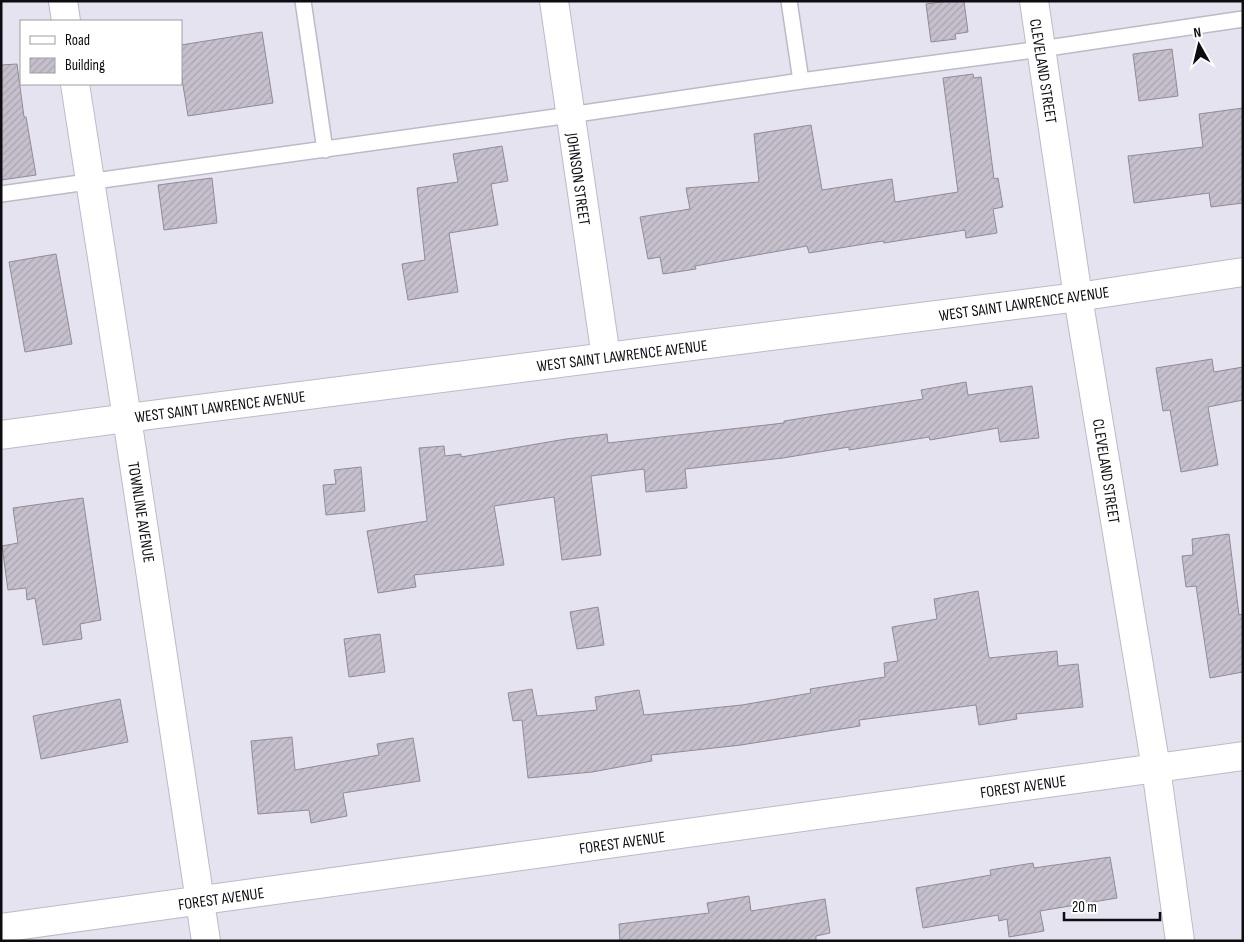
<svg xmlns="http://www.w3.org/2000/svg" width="1244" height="942" font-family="'Sofia Sans Condensed',sans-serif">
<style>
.building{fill:url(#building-hatch);stroke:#908b96}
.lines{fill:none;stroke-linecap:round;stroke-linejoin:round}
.service-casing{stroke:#bdbac6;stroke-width:18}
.minor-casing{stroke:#bdbac6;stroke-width:30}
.tertiary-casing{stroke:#bdbac6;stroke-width:30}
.service{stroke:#fff;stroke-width:15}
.minor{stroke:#fff;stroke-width:28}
.tertiary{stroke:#fff;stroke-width:28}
.labels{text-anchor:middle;stroke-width:4;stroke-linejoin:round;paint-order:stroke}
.street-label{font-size:16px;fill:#0d0c10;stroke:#fff}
</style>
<defs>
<pattern id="building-hatch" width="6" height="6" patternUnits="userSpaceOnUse" patternTransform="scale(1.25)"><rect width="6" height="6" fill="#c6c0cc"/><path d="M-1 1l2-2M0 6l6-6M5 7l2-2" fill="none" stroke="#a9a4ae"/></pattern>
</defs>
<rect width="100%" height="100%" fill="#e6e3f0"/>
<!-- building -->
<path class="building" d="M 947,1 L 964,1 L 968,32 L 955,34 L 956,39 L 931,42 L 926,4 Z
M 262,32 L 273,103 L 188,116 L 181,73 L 181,45 Z
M 1172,49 L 1178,96 L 1139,101 L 1133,54 Z
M 17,64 L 24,117 L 26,117 L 36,175 L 1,180 L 1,65 Z
M 973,74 L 974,78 L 981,77 L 994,179 L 998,178 L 1003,207 L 993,209 L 997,233 L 966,238 L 965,230 L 884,243 L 883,241 L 809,253 L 807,246 L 695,266 L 696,269 L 663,274 L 660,257 L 648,259 L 640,217 L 690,209 L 686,188 L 759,182 L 754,134 L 811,125 L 822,190 L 892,179 L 895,202 L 958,192 L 943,78 Z
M 1243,108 L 1243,203 L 1211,207 L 1209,193 L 1134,203 L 1128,156 L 1203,147 L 1199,114 Z
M 502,146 L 508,181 L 491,184 L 498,225 L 449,233 L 458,292 L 408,300 L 402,264 L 425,260 L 417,188 L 458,182 L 453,154 Z
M 212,178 L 217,223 L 164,230 L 158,185 Z
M 56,254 L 72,344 L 25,352 L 9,262 Z
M 1212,359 L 1214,372 L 1243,367 L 1243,400 L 1208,407 L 1218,465 L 1181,472 L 1170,410 L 1163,411 L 1156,368 Z
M 966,382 L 968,395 L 1032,386 L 1039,438 L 1000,442 L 998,428 L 930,440 L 929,437 L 849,450 L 849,447 L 783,458 L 685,469 L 687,488 L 646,492 L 644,469 L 591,476 L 601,555 L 562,560 L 554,497 L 494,506 L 504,565 L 414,575 L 416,587 L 378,593 L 367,531 L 427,521 L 419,448 L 444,446 L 445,456 L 461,454 L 461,457 L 566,439 L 607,434 L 608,443 L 784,423 L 784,421 L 923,399 L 921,390 Z
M 361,467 L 365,511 L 326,515 L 323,485 L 336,484 L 334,470 Z
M 83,498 L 101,620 L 80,624 L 82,639 L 43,645 L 35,598 L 27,600 L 26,588 L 8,590 L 2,546 L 18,543 L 13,508 Z
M 1229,534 L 1239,615 L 1243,614 L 1243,672 L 1210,678 L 1196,586 L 1186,587 L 1182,556 L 1193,555 L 1192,539 Z
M 978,591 L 989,658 L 1057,651 L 1058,666 L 1078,664 L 1083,707 L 1016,714 L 1017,719 L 979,725 L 976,705 L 859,720 L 860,726 L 741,745 L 651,755 L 652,761 L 592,772 L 528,778 L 522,720 L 513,721 L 508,693 L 532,689 L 537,716 L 597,710 L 595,697 L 639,690 L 644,715 L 742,705 L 811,693 L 810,689 L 885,677 L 884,663 L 898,661 L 892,627 L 937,619 L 934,599 Z
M 598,607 L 604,645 L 577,649 L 570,612 Z
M 380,634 L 385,672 L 349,677 L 344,639 Z
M 120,699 L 128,742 L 41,759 L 33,716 Z
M 292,737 L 295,770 L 379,755 L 377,744 L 413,738 L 420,781 L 343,793 L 347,816 L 311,823 L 309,810 L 258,814 L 251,741 Z
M 1110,857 L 1117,898 L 1040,911 L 1044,931 L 1009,937 L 1007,919 L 999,921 L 998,915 L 923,928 L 916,888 L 991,875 L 990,870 L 1033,863 L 1034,868 Z
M 749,896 L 751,911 L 825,899 L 830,933 L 816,936 L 816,941 L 620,941 L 619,924 L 709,913 L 707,903 Z"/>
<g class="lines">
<defs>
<path id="service" d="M 303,1 L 325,150
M 789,1 L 801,81
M 1,194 L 570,115 L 801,81 L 1041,49 L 1243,19"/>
<path id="minor" d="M 63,1 L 66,21
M 554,1 L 606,357
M 1034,1 L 1078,297 L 1156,768 L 1180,941
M 75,84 L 127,418 L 206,941
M 1,928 L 1243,756"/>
<path id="tertiary" d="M 1,435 L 127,418 L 1078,297 L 1243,272"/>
</defs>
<!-- service casing -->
<use href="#service" class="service-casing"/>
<!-- minor casing -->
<use href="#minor" class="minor-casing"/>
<!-- tertiary casing -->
<use href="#tertiary" class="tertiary-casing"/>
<!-- service -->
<use href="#service" class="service"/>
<!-- minor -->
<use href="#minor" class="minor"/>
<!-- tertiary -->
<use href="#tertiary" class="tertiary"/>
</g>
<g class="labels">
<!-- street labels -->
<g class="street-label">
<text transform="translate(1044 71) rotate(81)" y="6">CLEVELAND STREET</text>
<text transform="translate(579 179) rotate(82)" y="6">JOHNSON STREET</text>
<text transform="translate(1024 303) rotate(-8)" y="6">WEST SAINT LAWRENCE AVENUE</text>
<text transform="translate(622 355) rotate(-7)" y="6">WEST SAINT LAWRENCE AVENUE</text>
<text transform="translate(220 406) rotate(-7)" y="6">WEST SAINT LAWRENCE AVENUE</text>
<text transform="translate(1107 471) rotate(81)" y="6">CLEVELAND STREET</text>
<text transform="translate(142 512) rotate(81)" y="6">TOWNLINE AVENUE</text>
<text transform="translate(1023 786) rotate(-8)" y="6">FOREST AVENUE</text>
<text transform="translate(622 842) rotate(-8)" y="6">FOREST AVENUE</text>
<text transform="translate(221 898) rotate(-8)" y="6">FOREST AVENUE</text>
</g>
</g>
<!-- border -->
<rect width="1244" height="942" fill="none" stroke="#0d0c10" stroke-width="5"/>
<!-- legend -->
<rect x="20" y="20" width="162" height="65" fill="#ffffff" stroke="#9e9e9f"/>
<rect x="30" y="36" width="25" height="8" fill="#ffffff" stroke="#9e9e9f"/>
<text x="65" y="45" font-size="15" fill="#0d0c10">Road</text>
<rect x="30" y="58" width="25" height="15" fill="url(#building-hatch)" stroke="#9e9e9f"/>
<text x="65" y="70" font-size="15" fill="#0d0c10">Building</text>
<!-- north arrow -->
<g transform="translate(1199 45) rotate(352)" stroke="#ffffff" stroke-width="4" paint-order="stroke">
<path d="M0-4L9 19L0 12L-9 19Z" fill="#0d0c10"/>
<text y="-8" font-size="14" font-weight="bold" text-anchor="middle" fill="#0d0c10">N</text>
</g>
<!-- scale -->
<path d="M1064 912v8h96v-8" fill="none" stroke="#0d0c10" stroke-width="2.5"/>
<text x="1072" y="912" font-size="15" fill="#0d0c10" stroke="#ffffff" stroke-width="4" paint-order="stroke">20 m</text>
</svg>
